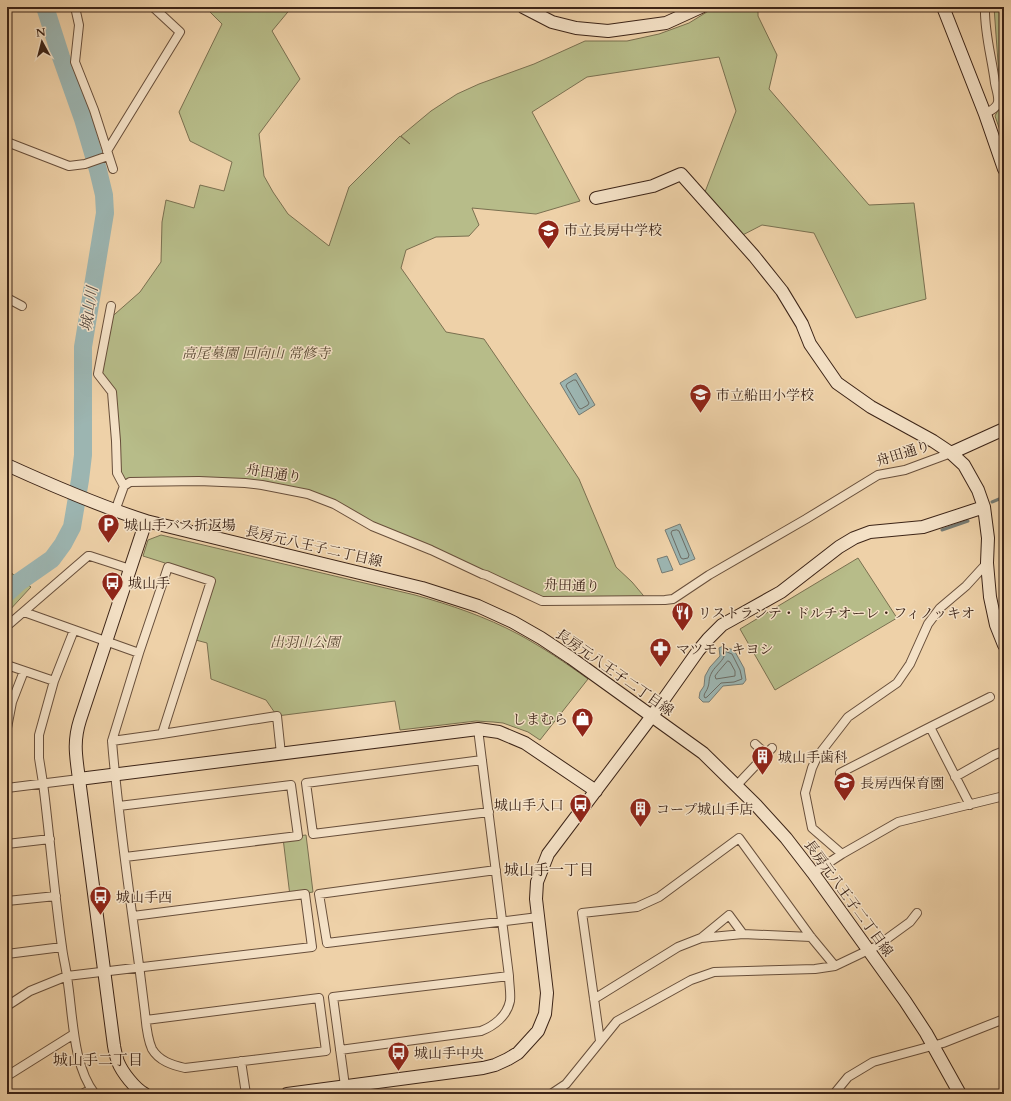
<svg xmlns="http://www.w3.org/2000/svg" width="1011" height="1101" font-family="Cardo,'Noto Serif JP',serif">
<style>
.green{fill:#b7bc89;stroke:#7a7050}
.water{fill:#9cb5b1;stroke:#767b73}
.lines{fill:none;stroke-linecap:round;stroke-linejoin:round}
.shore{stroke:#6c6c64;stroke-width:1}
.stream{stroke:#767b73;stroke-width:3}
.river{stroke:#9cb5b1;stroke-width:18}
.street-casing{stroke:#684f3b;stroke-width:10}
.secondary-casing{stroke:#3c2417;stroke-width:14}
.street{stroke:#f4e1c6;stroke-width:8}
.secondary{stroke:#f4e1c6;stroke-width:12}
.labels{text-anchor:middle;stroke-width:3;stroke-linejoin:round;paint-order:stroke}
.poi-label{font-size:14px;fill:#3c2417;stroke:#f4e1c6;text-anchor:start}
.park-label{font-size:14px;font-style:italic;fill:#5b4a34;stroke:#f4e1c6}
.street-label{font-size:14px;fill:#3c2417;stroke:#f4e1c6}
.water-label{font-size:15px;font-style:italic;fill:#54483e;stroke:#f4e1c6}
.neighbourhood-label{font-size:15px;fill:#3c2417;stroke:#f4e1c6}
</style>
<rect width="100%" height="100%" fill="#eed1a8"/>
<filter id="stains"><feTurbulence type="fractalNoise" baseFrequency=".005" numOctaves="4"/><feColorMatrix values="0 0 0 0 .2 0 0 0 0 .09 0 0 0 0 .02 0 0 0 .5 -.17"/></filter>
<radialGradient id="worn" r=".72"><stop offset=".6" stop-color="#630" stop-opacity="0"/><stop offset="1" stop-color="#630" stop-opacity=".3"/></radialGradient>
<!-- green -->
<path class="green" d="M 205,7 L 292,7 L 272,31 L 300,79 L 259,134 L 264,176 L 273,192 L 288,214 L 329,246 L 349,187 L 400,136 L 410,144 L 401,136 L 431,111 L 457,94 L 479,84 L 534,64 L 585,41 L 627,41 L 659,34 L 689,23 L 715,7 L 758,7 L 758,16 L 777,55 L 769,89 L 869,205 L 914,203 L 926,299 L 856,318 L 814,233 L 762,225 L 733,240 L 700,205 L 736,111 L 719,57 L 587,77 L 532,112 L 580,201 L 536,214 L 472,208 L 479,225 L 469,236 L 436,237 L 406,250 L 401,268 L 446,332 L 484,339 L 560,450 L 579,479 L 616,567 L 632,582 L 648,601 L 542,601 L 334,504 L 262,485 L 130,482 L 121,480 L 115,391 L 101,372 L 107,321 L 140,292 L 161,262 L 162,222 L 166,200 L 194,208 L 200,185 L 224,191 L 232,162 L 190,141 L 179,112 L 222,24 Z
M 994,7 L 1004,7 L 1004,142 L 995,116 L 1001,104 Z
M 161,535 L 415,595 C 451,605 486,617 518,634 C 542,647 566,663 588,679 L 540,740 L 528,732 L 503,723 L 493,722 L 476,721 L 400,730 L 395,701 L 277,716 L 266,700 L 211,679 L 207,643 L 192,639 L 211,581 L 168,567 L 165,563 L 143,556 L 148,540 Z
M 858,558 L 897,618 L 775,690 L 740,629 Z
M 7,570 L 31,587 L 7,613 Z
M 306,835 L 313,892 L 290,896 L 283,838 Z"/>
<!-- water -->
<path class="water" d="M 576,373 L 595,405 L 579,415 L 560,383 Z
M 680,524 L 695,559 L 680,565 L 665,530 Z
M 667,556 L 673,570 L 662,573 L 657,559 Z
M 723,646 L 727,648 L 734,650 L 744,668 L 746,680 L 743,684 L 723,686 L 709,702 L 703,702 L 699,698 L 700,692 L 704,686 L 705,676 L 710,667 L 720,656 L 719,648 Z"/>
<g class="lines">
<!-- shore -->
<path class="shore" d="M 574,380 L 576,380 L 589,403 L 588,405 L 581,409 L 579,408 L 566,386 L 567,384 Z
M 677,530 L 679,531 L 689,555 L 688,558 L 683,559 L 681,558 L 671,533 L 672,531 Z
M 727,652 L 732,654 L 740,670 L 742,679 L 734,682 L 721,683 L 707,697 L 705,698 L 704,696 C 704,693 707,691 708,687 C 710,681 708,679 712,672 C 716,665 724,661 725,653 Z
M 728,661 L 730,662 L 735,671 L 735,676 L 716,679 L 715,676 L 718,672 Z"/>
<!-- stream -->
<path class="stream" d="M 992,502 L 1004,497
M 942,530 L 968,521"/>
<!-- river -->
<path class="river" d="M 7,593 L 19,582 L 52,559 L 63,544 L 72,527 L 80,480 L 83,455 L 83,347 L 105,213 L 104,195 L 98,170 L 83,119 L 61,57 L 45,7"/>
<defs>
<path id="street" d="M 75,7 L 79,25 L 75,62 L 94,110 L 113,169
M 985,114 C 990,111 997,108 998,102 C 999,96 996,89 995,83 C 992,58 984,32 985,7
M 7,142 L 69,166 L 85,164 L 108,156
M 107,151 L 180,32 L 153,7
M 7,298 L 22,306
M 111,306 L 98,374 L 112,392 L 116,441 L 117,473 L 124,486
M 115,511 L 124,486 L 130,482 L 199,481 L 245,483 L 262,485 L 308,494 L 334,504 L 372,526 L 431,550 L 482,574 L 486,575 L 542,601 L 665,600 L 673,599 L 709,575 L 806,519 L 878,475 L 905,470 L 951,453
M 24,612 L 139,653
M 7,626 L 88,556 L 90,556 L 130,569
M 74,630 L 54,681 L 39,735 L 39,758 L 43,783 C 50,837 54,892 62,947 C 63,957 66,967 67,977 C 73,1012 72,1065 95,1094
M 7,665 L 54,681
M 930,727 L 970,805
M 7,728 L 12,702 L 24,671
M 162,734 L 277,716 L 281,754
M 112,741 L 139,653 L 168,567 L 211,581 L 162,734 L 112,741 C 118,816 129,890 139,965 C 141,981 143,997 145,1013 C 146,1025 147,1038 152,1049 C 159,1061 172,1065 185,1068 L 326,1051 L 319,998 L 146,1020
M 755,744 L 766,754
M 482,760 L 306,783 L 313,834 L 489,812
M 840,773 L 930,727 L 990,697
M 955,777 L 994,755 L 1004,751
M 737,785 L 772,748
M 7,788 L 79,779
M 119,806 L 291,785 L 298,836 L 125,857
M 7,844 L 50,839
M 842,854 L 812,828 L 805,793 L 812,768 L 817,757 L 848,717 L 897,683 L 910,664 L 928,624 L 940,608 L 966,586 L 987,563
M 496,870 L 319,894 L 327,943 L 538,917
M 813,873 L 842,854 L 898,822 L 1004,796
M 7,901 L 56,896
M 701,938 L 729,915 L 743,934
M 7,954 L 62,947
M 594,999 L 678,947 L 701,938 L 743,934 L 811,937
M 7,1006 L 30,991 L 67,976 L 312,947 L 305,894 L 133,916
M 600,1041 L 582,913 L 637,907 L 659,897 L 739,838 L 811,937 L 835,966
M 340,1050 L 481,1031 C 494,1026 507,1016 510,1001 C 511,993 509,984 509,976 L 478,729
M 241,1061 L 246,1094
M 7,1076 L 74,1034
M 345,1086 L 333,997 L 509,976
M 82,1094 L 91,1089
M 551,1094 L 566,1084 L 617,1021 L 691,980 L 714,972 L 815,969 L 835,966 L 877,946 L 910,922 L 917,913
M 834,1094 L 848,1077 L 873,1062 L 943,1043 L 1004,1019"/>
<path id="secondary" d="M 523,7 L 552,22 L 576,28 L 608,31 L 666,23 L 701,7
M 943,7 L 985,114 L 1004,169
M 596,198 L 653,186 L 681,174 L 754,256 L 782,291 L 802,324 L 810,344 L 837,383 L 871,407 L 933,441 L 951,453 L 964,465 L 978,490 L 984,507 L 988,538 L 987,563 L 990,597 L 996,625 L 1004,645
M 951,453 L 1004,429
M 7,465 C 53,486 97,505 146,521 L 422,588 L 478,606 L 513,622 L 541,638 L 571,658 L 703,753 L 756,805 L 786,838 L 813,873 L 905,1001 L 926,1033 L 960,1094
M 79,779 L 478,729 L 499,732 L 525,743 L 596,791
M 145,1094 C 135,1089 122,1072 118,1062 C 116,1057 115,1051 114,1046 L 79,779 C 76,756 73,742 80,720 L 146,521
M 287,1094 L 483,1068 L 495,1065 L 508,1059 L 518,1053 L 538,1031 L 545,1014 L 547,993 L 536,899 L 537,882 L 548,854 L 652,716 L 698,651 L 708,639 L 722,625 L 781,592 L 839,547 L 854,538 L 870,532 L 923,527 L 984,507"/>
</defs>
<!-- street casing -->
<use href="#street" class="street-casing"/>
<!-- secondary casing -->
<use href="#secondary" class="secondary-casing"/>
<!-- street -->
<use href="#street" class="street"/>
<!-- secondary -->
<use href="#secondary" class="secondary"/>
</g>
<!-- icons -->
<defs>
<symbol id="school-pin" viewBox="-11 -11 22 30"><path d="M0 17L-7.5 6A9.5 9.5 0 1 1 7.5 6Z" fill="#8f2418" stroke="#f4e1c6"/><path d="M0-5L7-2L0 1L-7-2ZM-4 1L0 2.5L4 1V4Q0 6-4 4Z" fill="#fff"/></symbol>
<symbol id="parking-pin" viewBox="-11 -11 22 30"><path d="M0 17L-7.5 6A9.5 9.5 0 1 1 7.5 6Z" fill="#8f2418" stroke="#f4e1c6"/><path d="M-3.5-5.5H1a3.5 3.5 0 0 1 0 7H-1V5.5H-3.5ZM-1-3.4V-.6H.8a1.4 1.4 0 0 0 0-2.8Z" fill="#fff"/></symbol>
<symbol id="bus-pin" viewBox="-11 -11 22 30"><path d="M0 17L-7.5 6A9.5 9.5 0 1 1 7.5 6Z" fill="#8f2418" stroke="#f4e1c6"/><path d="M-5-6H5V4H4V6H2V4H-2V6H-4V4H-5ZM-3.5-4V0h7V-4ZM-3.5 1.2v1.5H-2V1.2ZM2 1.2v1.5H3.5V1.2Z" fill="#fff"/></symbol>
<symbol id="restaurant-pin" viewBox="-11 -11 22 30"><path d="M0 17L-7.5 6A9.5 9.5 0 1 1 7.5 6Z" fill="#8f2418" stroke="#f4e1c6"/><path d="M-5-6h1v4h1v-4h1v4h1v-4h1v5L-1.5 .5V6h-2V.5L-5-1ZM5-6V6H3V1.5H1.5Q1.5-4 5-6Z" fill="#fff"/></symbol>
<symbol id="pharmacy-pin" viewBox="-11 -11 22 30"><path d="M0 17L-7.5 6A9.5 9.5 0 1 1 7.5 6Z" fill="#8f2418" stroke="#f4e1c6"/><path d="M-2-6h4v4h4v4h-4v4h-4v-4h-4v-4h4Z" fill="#fff"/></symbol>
<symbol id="shop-pin" viewBox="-11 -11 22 30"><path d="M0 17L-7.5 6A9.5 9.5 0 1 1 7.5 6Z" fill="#8f2418" stroke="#f4e1c6"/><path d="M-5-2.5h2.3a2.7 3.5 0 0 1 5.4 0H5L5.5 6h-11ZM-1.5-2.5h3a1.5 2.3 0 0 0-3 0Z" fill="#fff"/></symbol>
<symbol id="building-pin" viewBox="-11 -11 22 30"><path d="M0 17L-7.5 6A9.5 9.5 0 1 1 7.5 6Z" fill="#8f2418" stroke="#f4e1c6"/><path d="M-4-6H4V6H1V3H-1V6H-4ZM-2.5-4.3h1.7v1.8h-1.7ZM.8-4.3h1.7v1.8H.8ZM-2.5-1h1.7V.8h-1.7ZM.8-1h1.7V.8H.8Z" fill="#fff"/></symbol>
</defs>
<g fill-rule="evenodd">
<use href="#school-pin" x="536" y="218" width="25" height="34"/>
<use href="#school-pin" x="688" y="382" width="25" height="34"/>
<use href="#parking-pin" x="96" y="512" width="25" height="34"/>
<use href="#bus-pin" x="100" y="570" width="25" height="34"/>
<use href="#restaurant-pin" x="670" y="600" width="25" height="34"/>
<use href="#pharmacy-pin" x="648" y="636" width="25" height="34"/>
<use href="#shop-pin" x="570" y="706" width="25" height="34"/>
<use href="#building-pin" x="750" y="744" width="25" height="34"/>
<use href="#school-pin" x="832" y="770" width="25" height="34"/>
<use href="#bus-pin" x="568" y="792" width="25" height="34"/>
<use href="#building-pin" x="628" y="796" width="25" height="34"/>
<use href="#bus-pin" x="88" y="884" width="25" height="34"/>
<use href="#bus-pin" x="386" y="1040" width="25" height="34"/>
</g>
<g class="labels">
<!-- poi labels -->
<g class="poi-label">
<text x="564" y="235">市立長房中学校</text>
<text x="716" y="400">市立船田小学校</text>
<text x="124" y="530">城山手バス折返場</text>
<text x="128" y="588">城山手</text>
<text x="698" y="618">リストランテ・ドルチオーレ・フィノッキオ</text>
<text x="676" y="654">マツモトキヨシ</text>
<text x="568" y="724" text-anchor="end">しまむら</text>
<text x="778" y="762">城山手歯科</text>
<text x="860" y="788">長房西保育園</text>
<text x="564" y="810" text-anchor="end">城山手入口</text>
<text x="656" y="814">コープ城山手店</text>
<text x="116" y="902">城山手西</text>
<text x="414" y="1058">城山手中央</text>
</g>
<!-- park labels -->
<g class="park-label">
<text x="256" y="358">高尾墓園 回向山 常修寺</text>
<text x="305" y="647">出羽山公園</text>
</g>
<!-- street labels -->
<g class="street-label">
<text transform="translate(903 453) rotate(-17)" y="5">舟田通り</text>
<text transform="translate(274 473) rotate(9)" y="5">舟田通り</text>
<text transform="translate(314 546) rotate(13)" y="5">長房元八王子二丁目線</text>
<text transform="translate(572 585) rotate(2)" y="5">舟田通り</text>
<text transform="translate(615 672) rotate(35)" y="5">長房元八王子二丁目線</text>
<text transform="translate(849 898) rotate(54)" y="5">長房元八王子二丁目線</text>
</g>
<!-- water labels -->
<g class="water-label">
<text transform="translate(89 309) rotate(-81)" y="5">城山川</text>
</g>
<!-- neighbourhood labels -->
<g class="neighbourhood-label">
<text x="549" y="875">城山手一丁目</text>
<text x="98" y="1065">城山手二丁目</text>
</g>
</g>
<!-- margin -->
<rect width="1011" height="1101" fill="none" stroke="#eed1a8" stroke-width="24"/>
<rect x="8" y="8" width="995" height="1085" fill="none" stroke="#3c2417" stroke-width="2"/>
<rect x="12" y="12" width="987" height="1077" fill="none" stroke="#3c2417"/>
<!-- north arrow -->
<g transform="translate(42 42) rotate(353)" stroke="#f4e1c6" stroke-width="3" paint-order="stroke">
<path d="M0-3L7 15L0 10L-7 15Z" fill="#3c2417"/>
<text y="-6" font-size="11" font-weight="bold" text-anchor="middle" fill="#3c2417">N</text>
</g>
<rect width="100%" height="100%" filter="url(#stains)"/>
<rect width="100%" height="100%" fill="url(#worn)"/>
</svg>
